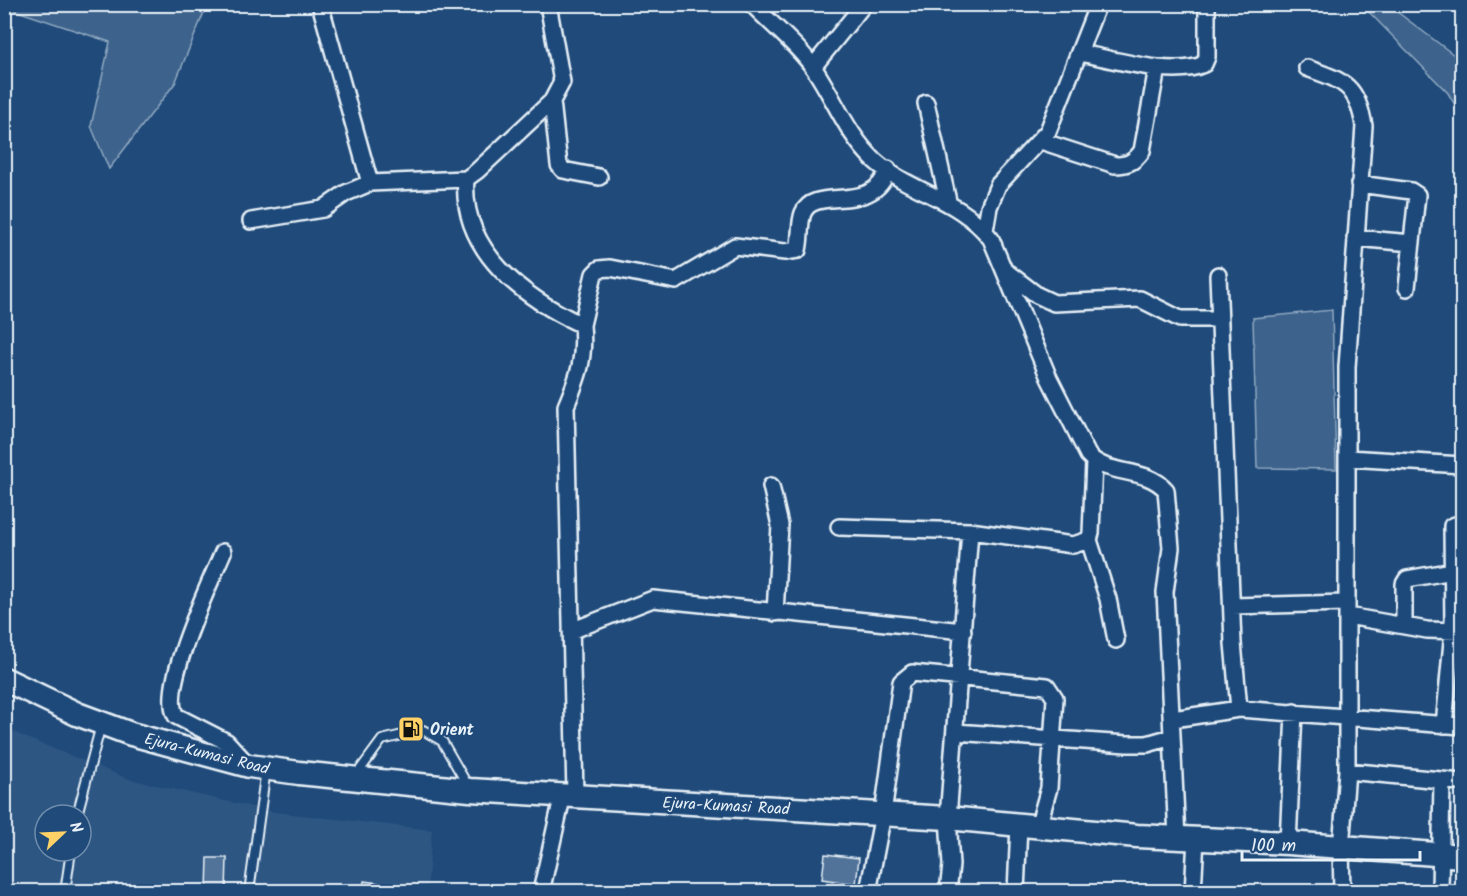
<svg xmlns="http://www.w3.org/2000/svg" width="1467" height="896" font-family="Kalam,sans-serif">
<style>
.built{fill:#2e5683;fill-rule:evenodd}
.green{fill:#3c628c;stroke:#92aac2;stroke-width:1.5}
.building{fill:#517399;stroke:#e8f1f8;stroke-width:1.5}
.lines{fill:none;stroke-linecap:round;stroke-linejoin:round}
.service-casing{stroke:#e8f1f8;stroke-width:12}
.minor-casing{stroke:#e8f1f8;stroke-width:20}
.primary-casing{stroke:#e8f1f8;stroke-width:27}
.path{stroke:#e8f1f8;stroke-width:2;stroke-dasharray:1.5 4.5;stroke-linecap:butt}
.service{stroke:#1f4a7a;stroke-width:8}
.minor{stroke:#1f4a7a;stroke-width:15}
.primary{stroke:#1f4a7a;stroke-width:22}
.labels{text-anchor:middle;stroke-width:4.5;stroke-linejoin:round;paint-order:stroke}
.poi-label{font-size:16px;font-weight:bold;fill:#e8f1f8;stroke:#1f4a7a;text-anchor:start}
.street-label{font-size:16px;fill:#e8f1f8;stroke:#1f4a7a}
</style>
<rect width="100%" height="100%" fill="#1f4a7a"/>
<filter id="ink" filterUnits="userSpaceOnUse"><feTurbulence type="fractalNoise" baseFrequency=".0167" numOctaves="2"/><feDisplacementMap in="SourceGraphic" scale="12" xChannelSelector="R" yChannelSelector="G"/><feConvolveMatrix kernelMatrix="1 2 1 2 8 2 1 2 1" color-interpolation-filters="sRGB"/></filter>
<g filter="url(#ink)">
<!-- built -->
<path class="built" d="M 4,726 L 22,736 L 129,779 L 274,812 L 432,830 L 427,891 L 5,891 ZM 45,815 L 81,815 L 81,851 L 45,851 Z"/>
<!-- green -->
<path class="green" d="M 5,4 L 207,4 L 207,5 L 175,83 L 109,169 L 91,126 L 110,42 L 5,7 Z
M 1356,5 L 1388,5 L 1462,61 L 1462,117 L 1448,93 L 1370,13 Z
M 1332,310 L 1336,469 L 1257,468 L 1253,318 Z"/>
<!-- building -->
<path class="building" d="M 825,854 L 859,858 L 856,884 L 822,879 Z
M 208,858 L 227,858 L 226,891 L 207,891 Z
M 364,881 L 378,883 L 377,891 L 363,891 Z"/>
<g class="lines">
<defs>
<path id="service" d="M 357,774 L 382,740 L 423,730 L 442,741 L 468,786
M 77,815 L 101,725
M 65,892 L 71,851
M 249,892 L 266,769"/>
<path id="minor" d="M 320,4 L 370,183
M 752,4 C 772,25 799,46 815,70 C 835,100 848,136 875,161 C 911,193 960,198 991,239 L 1049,378 L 1088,455 C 1108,477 1145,466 1166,490 L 1171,548 L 1165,592 L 1177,838
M 1080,53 C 1113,59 1174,78 1204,64 L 1207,57 L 1207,4
M 813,67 L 864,4
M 1307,68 C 1343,81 1357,84 1364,126 L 1347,367 L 1347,771 L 1341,848 L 1342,892
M 552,101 L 559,165 L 563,170 L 599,177
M 926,103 L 948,201
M 1041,141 L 1115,165 C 1128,165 1134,162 1142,151 L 1157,68
M 466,179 C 460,251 524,298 582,325 C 585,359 579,375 566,406 L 575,795
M 1359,184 L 1411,191 L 1417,195 L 1407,288
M 251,221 L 323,209 L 346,193 L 370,183 L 466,179 L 477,171 L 552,101 L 562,82 L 548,4
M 985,230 L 989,207 L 998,185 L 1048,131 L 1098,4
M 1355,238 L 1412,243
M 1008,273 L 1037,295 L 1054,303 L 1140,299 L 1180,319 L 1218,319
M 582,325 L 594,274 L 599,269 L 610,268 L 676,281 L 735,246 L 785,252 L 798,250 C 801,239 799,223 803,213 C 815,184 873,217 888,169
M 1348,458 L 1462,465
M 771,486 L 780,525 L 775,613
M 839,527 L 970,531 L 1073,545 L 1089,540 L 1091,533 L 1094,462
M 1089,540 L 1108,599 L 1116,640
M 223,552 C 210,583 159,689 176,716 L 227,742 L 249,766
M 1232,606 L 1346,603
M 1348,616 L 1427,630 L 1460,631
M 1404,626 L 1404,584 L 1407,579 L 1453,571
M 571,631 L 653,599 L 963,631
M 1239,709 L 1462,726
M 1173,719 L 1239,709 L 1233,643 L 1218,275
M 1444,725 L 1453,631 L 1452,526 L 1462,523
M 955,732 L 1127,744 L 1147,744 L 1172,737
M 1347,771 L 1462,782
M 1288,843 L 1294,712
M 541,892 L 563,794
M 868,892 L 883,814 L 901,682 L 912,673 L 1047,686 L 1055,698 L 1049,788 L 1038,827
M 948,892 L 951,865 L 948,818 L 970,531
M 1016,892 L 1019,825
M 1193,892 L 1196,839
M 1440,892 L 1442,780"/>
<path id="primary" d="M 4,679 L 77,714 L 131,734 L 249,766 L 299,773 L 470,790 L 948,818 L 1137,836 L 1288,843 L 1462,856"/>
</defs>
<!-- service casing -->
<use href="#service" class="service-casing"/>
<!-- minor casing -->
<use href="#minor" class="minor-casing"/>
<!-- primary casing -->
<use href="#primary" class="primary-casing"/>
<!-- path -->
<path class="path" d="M 1242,4 L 1258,10"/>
<!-- service -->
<use href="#service" class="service"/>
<!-- minor -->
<use href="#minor" class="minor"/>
<!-- primary -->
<use href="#primary" class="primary"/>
</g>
</g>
<!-- icons -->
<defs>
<symbol id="fuel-square" viewBox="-11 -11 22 22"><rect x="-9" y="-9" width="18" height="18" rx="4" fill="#ffd166" stroke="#1f4a7a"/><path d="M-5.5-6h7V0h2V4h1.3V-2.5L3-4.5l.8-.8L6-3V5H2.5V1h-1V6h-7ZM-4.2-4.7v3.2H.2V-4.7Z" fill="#111"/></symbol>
</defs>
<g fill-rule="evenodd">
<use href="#fuel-square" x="396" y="714" width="30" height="30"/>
</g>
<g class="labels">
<!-- poi labels -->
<g class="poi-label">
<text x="430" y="735">Orient</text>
</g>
<!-- street labels -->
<g class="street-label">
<text transform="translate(207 753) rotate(14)" y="6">Ejura-Kumasi Road</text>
<text transform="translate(726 805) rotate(3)" y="6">Ejura-Kumasi Road</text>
</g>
</g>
<!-- margin -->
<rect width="1467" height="896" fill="none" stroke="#1f4a7a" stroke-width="24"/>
<rect x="12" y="12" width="1443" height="872" fill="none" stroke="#e8f1f8" stroke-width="2" filter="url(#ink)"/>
<!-- north arrow -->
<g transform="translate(63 833) rotate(67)"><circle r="28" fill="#1f4a7a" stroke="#6f8dac" stroke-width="1.5"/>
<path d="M0-4.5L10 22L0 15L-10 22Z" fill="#ffd166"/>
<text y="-9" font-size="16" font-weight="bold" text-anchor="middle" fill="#e8f1f8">N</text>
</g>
<!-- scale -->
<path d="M1242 851v9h178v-9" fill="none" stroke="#e8f1f8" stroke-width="3"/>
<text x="1251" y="851" font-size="18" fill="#e8f1f8" stroke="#1f4a7a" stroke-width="4.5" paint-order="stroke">100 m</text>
</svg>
